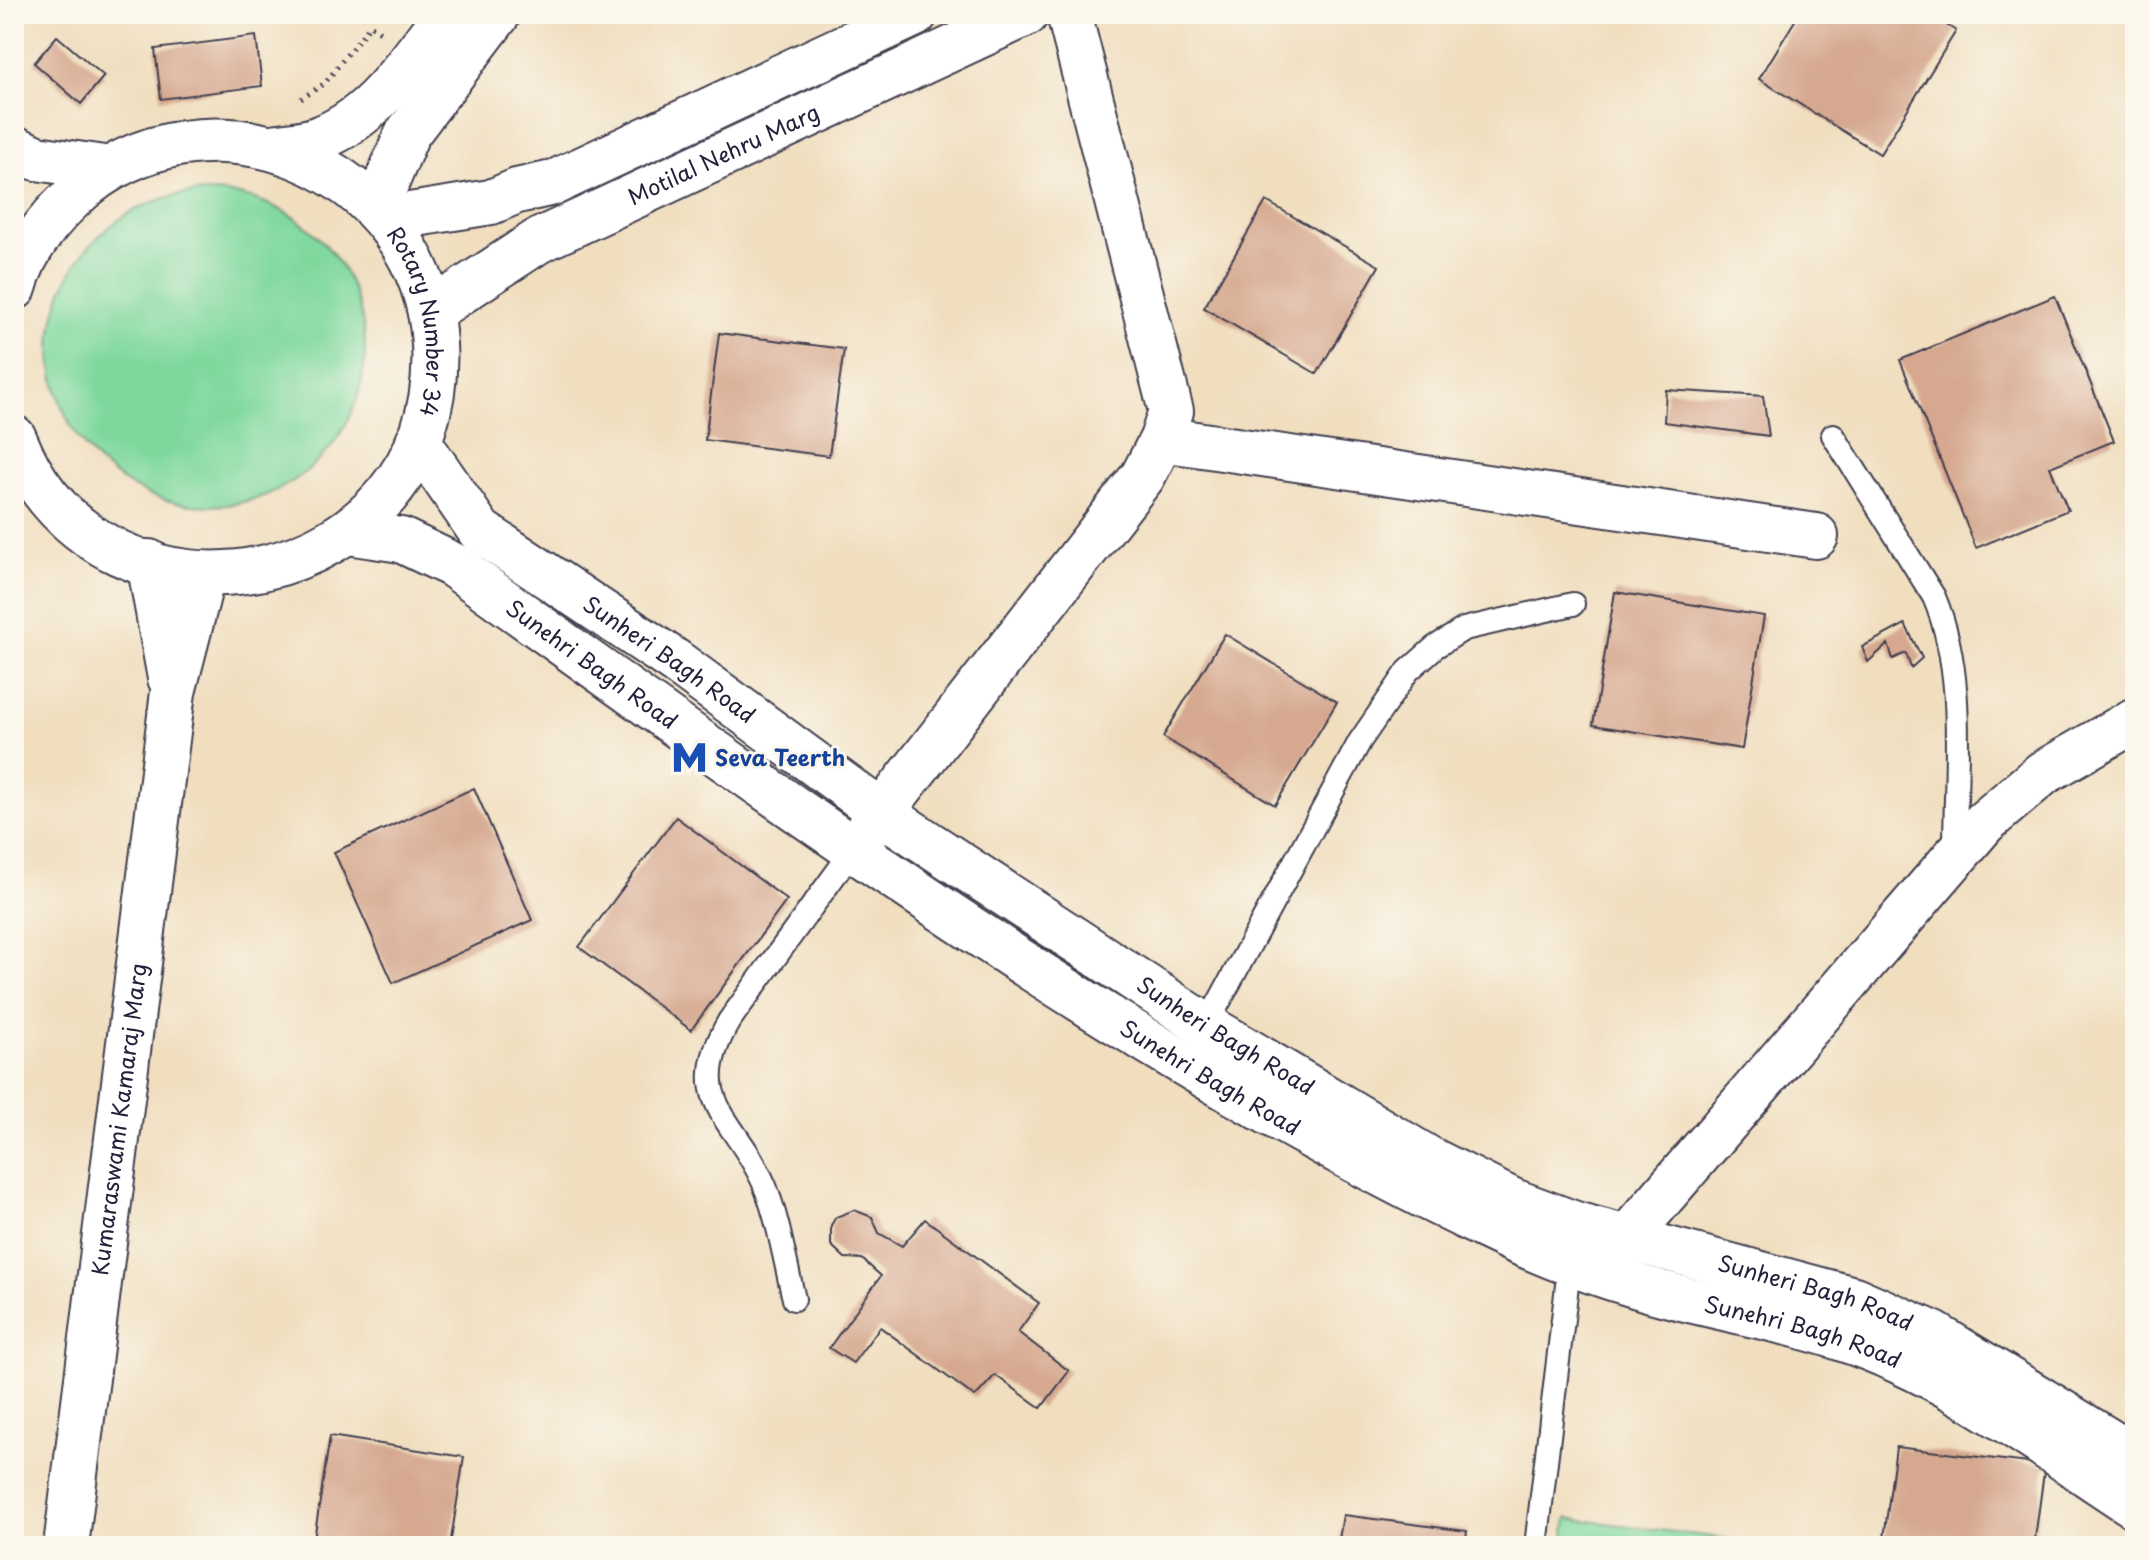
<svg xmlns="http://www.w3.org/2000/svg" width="2149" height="1560" font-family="'Playpen Sans',sans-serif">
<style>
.green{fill:#7ed89e;stroke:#507d6c;stroke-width:2}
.building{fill:#d6a88f}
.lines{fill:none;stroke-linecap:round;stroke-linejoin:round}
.lane-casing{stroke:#413e4f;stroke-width:26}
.street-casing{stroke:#413e4f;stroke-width:48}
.secondary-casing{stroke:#413e4f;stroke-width:48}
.path{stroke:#413e4f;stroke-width:5;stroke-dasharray:2 6;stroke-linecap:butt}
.lane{stroke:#fff;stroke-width:22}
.street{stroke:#fff;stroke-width:44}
.secondary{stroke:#fff;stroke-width:44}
.labels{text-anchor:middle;stroke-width:6;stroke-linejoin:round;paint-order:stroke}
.street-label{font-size:22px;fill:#22223b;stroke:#fbf7ec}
.transit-label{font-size:22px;font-weight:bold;fill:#164399;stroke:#fbf7ec;text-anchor:start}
</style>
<rect width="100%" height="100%" fill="#fbf7ec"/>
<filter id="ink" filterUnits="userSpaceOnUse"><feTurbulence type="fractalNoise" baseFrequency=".0125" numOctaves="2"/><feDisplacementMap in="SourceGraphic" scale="16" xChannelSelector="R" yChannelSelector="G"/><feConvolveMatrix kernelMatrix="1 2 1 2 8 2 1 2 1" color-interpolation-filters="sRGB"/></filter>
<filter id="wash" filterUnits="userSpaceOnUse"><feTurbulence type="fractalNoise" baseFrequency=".006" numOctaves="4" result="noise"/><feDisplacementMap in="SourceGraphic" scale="32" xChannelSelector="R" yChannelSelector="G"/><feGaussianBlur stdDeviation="1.8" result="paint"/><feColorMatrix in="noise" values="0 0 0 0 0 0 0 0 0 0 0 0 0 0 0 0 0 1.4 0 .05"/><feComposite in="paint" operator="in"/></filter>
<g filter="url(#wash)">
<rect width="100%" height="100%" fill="#f0debf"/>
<!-- green -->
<path class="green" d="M51 349a157 157 0 1 1 314 0a157 157 0 1 1-314 0Z
M 1567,1518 L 1782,1546 L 1563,1546 Z"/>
<g id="blocks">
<!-- building -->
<path class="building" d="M 1799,14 L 1929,14 L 1956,31 L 1880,154 L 1759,79 Z
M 57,36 L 104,76 L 81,104 L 34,63 Z
M 256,36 L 262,86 L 161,99 L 155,49 Z
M 1266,201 L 1379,266 L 1317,374 L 1204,308 Z
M 2055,296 L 2114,441 L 2050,467 L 2068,510 L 1976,548 L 1900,360 Z
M 719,333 L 844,349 L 829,456 L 705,440 Z
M 1666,390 L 1763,396 L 1769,436 L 1664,422 Z
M 1615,592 L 1764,616 L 1742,749 L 1593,725 Z
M 1905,624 L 1922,658 L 1911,668 L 1906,653 L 1893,659 L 1888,644 L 1868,662 L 1862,647 Z
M 1225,634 L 1337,702 L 1275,805 L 1163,737 Z
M 474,788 L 532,920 L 393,983 L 334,852 Z
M 676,817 L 787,900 L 691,1030 L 579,947 Z
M 854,1210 L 872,1217 L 879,1233 L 902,1246 L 925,1219 L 1039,1303 L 1018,1332 L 1069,1371 L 1041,1408 L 995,1375 L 975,1397 L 880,1327 L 853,1363 L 829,1348 L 881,1276 L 862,1259 L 845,1258 L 831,1245 L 831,1225 L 836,1217 Z
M 330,1436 L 464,1457 L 450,1546 L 313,1546 Z
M 1896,1447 L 2045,1465 L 2034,1546 L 1883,1546 Z
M 1343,1515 L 1467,1531 L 1465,1546 L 1338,1546 Z"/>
</g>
</g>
<g filter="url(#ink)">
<use href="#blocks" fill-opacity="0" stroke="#413e4f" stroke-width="2"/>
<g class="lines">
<defs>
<path id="lane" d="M 1833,435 L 1934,597 C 1967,675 1955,767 1955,850
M 1206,1026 L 1360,741 L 1408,671 L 1435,647 L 1464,629 L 1573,604
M 794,1299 C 785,1262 779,1222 765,1186 C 737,1118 682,1102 729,1021 L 853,850
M 1536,1546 L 1570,1260"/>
<path id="street" d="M 1162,439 L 1816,536
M 858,843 L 1143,476 L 1162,439 L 1171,411 L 1069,14
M 1626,1239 L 1984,823 L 2043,773 L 2135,720"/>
<g id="secondary">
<path d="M 272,147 C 286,145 301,144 314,140 C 373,122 410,60 446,14"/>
<path d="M 14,148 L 37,158 L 110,169"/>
<path d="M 376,208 L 407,134 L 498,14"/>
<path d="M 385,219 L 491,202 L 517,191 L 553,183 L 915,14"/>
<path id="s1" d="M 14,288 C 23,252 46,222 73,197 C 204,74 424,166 434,344 C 448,591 103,663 14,438"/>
<path id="s2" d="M 430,312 L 538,241 L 1026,14"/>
<path id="s3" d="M 418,441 L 480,531 L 676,662 L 882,813 L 1206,1026 L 1429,1159 L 1513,1201 L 1575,1224 L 1854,1299 L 1934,1334 L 2135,1457"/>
<path id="s4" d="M 348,532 L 401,540 L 453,565 C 786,803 1116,1049 1486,1227 C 1534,1251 1590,1272 1641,1287 C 1706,1307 1775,1316 1840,1338 C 1948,1373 2041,1445 2135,1506"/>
<path d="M 149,562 L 170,678"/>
<path id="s5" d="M 66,1546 L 173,692 L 203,576"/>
</g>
</defs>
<!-- lane casing -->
<use href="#lane" class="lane-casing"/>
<!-- street casing -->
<use href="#street" class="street-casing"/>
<!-- secondary casing -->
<use href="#secondary" class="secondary-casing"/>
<!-- path -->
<path class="path" d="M 301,99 L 325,83 L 370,25 L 383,34"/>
<!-- lane -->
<use href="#lane" class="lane"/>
<!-- street -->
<use href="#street" class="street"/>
<!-- secondary -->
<use href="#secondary" class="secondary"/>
</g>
</g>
<!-- icons -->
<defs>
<symbol id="metro-bare" viewBox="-9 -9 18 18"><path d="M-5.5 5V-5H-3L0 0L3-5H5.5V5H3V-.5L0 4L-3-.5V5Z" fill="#1a4fb4" stroke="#fbf7ec" stroke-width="2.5" paint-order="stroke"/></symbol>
</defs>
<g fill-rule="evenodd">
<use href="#metro-bare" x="664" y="732" width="51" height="51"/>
</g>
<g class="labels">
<!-- street labels -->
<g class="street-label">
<text dy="8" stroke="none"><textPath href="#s2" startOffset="334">Motilal Nehru Marg</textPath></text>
<text dy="8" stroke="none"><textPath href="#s1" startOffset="570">Rotary Number 34</textPath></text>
<text dy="8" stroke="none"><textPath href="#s3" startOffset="338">Sunheri Bagh Road</textPath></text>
<text dy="8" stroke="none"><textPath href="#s4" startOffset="282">Sunehri Bagh Road</textPath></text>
<text dy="8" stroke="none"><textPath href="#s3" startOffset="1010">Sunheri Bagh Road</textPath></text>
<text dy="8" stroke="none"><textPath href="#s4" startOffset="1026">Sunehri Bagh Road</textPath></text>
<text dy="8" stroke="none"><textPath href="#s5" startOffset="430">Kumaraswami Kamaraj Marg</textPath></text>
<text dy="8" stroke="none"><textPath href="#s3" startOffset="1658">Sunheri Bagh Road</textPath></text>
<text dy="8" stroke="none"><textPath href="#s4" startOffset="1674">Sunehri Bagh Road</textPath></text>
</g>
<!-- transit labels -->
<g class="transit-label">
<text x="715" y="766">Seva Teerth</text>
</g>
</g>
<!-- margin -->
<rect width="2149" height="1560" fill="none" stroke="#fbf7ec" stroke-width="48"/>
</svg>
